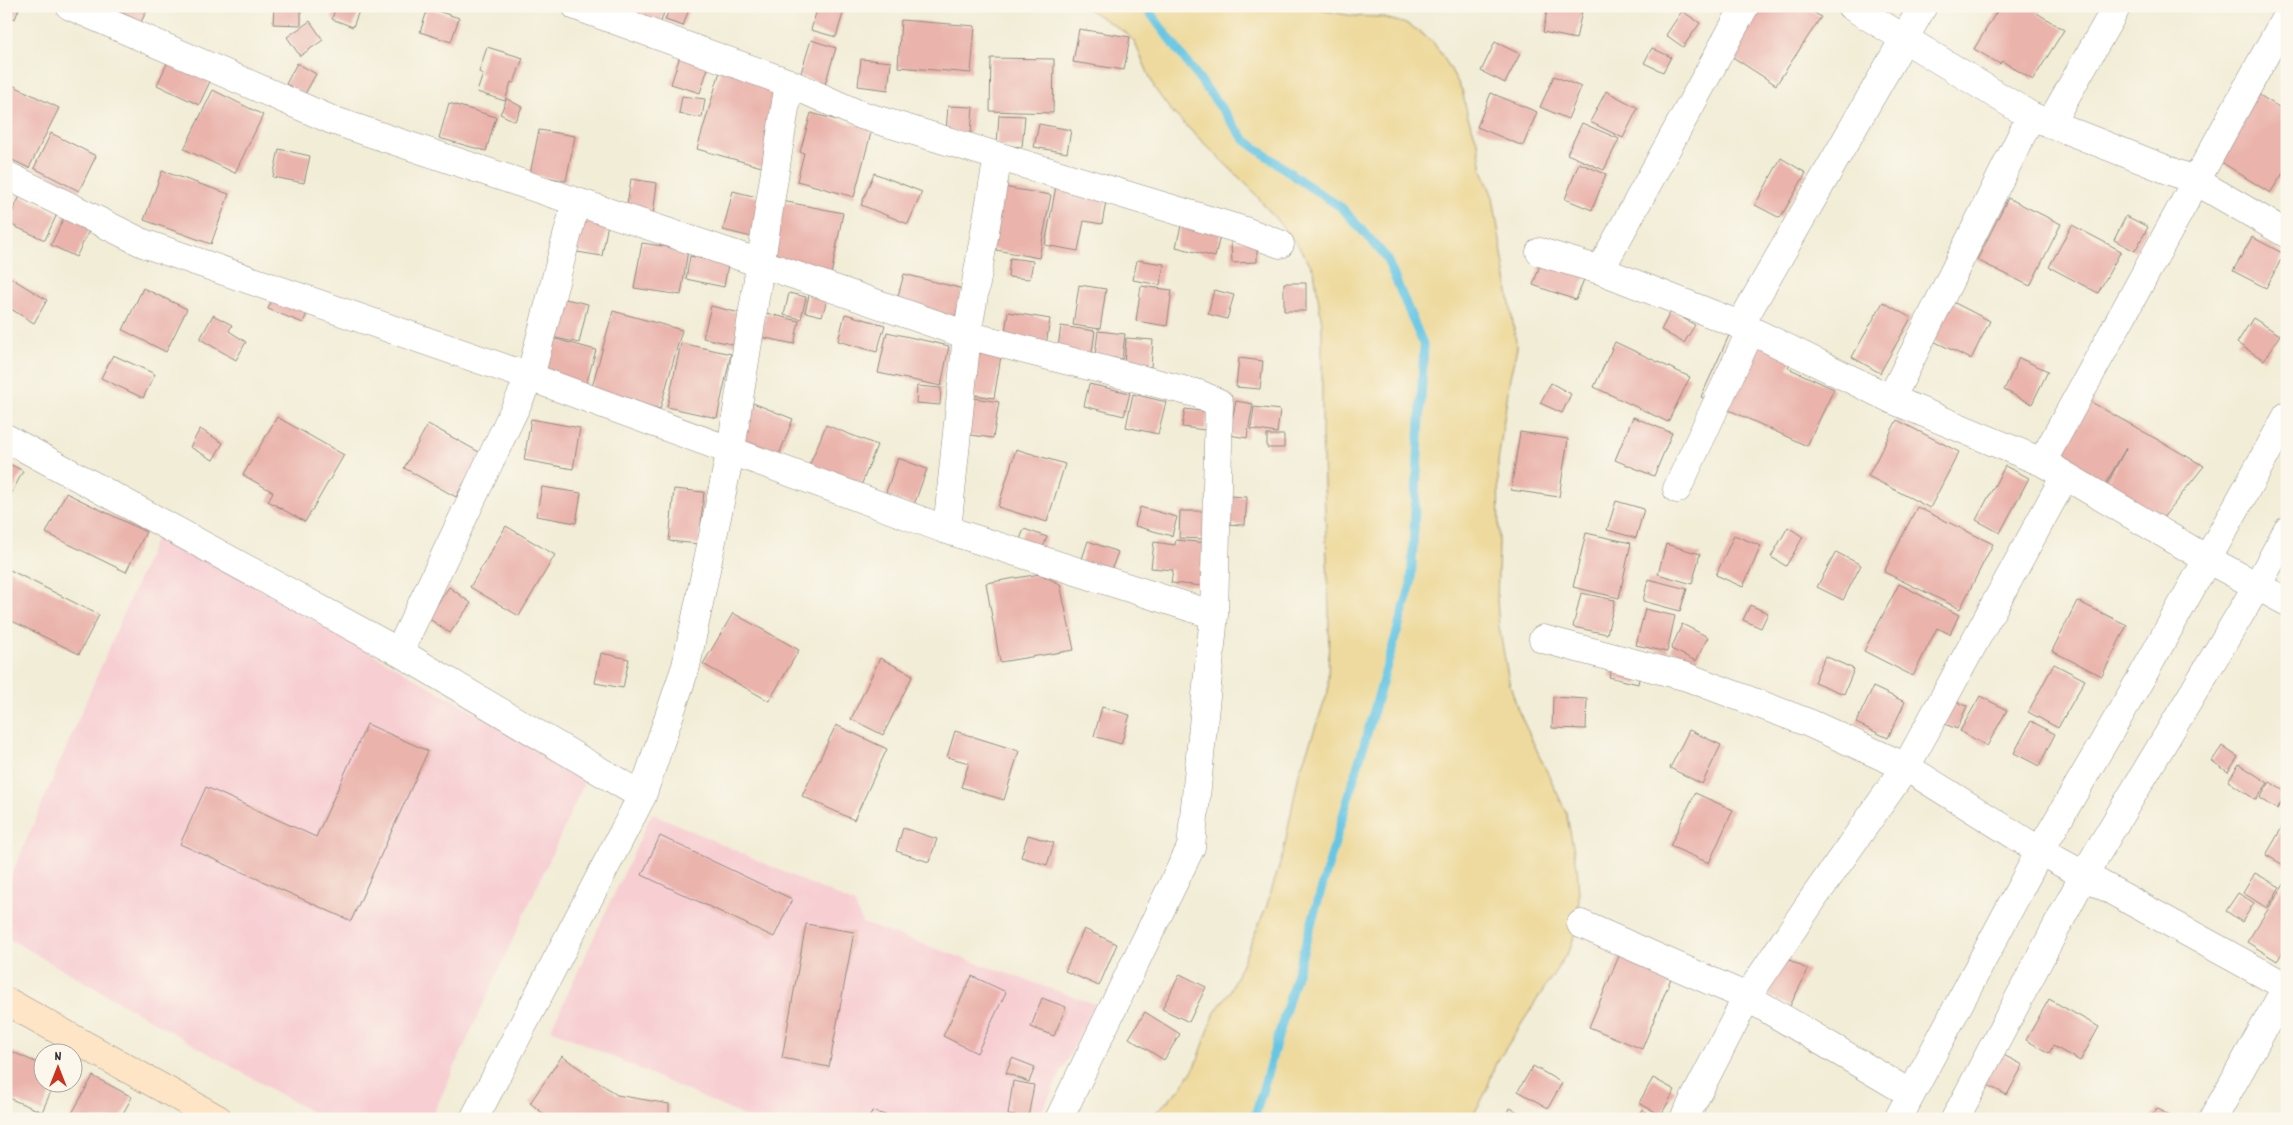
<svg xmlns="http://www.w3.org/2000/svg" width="2293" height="1125" font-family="Dekko,sans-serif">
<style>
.built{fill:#f7cfd3}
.sand{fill:#eeda9e;stroke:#8c8264}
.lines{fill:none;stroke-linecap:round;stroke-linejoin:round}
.stream{stroke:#66c6e4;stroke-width:9}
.building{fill:#eab4ac}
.street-casing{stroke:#8e8c81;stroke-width:29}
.secondary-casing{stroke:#8e8c81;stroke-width:29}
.street{stroke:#fff;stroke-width:28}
.secondary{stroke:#fde5c5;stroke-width:28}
</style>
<rect width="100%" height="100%" fill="#fbf7ec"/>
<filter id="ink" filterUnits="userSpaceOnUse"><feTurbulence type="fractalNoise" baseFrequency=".02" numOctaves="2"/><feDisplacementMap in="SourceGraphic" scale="10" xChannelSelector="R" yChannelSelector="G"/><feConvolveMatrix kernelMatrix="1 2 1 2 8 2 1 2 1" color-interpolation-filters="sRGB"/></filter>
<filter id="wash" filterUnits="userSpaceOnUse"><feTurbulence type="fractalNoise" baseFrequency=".0096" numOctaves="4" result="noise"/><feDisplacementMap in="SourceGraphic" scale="20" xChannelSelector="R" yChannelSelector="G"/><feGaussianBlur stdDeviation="1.12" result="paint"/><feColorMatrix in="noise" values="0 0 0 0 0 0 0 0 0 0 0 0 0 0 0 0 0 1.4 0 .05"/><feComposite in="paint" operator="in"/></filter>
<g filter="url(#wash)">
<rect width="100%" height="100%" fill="#f2edd7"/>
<!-- built -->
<path class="built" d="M 159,531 L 587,777 L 431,1119 L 323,1119 L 6,937 L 6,888 Z
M 652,813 L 855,904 L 862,923 L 1095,1004 L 1038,1119 L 750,1119 L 551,1029 Z"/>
<!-- sand -->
<path class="sand" d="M 1083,6 L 1316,6 L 1325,11 L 1354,16 L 1381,17 L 1410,25 L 1433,42 L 1449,66 L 1462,90 L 1468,117 L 1478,143 L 1482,170 L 1493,197 L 1517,348 L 1510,377 L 1498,462 L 1499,544 L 1497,600 L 1499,627 L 1509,681 L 1518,710 L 1566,812 L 1577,866 L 1579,893 L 1578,921 L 1571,947 L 1495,1065 L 1486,1092 L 1471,1119 L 1149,1119 L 1180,1089 L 1196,1065 L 1215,1012 L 1230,991 L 1266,908 L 1283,854 L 1299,773 L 1328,692 L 1329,610 L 1322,435 L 1322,324 L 1314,270 L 1299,247 L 1250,188 L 1171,111 L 1155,89 L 1134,41 L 1126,33 Z"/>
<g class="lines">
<!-- stream -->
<path class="stream" d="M 1145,6 L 1245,140 L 1304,183 L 1342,208 L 1386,257 L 1424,346 L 1411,584 L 1254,1119"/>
</g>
<g id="blocks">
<!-- building -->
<path class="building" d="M 6,6 L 20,6 L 15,19 L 6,16 Z
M 108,6 L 149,6 L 141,22 Z
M 274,6 L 301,6 L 301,25 L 273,24 Z
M 336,6 L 360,8 L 353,27 L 332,19 Z
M 618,6 L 666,6 L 661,22 L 617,10 Z
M 670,6 L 689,9 L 683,26 L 665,20 Z
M 818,6 L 830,6 L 844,10 L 836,37 L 811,30 Z
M 1548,6 L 1583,6 L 1576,39 L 1543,32 Z
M 1744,6 L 1804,6 L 1821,17 L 1776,85 L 1717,47 Z
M 2000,6 L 2041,6 L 2037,13 L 2064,30 L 2033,80 L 2002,61 L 2000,64 L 1974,49 Z
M 428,8 L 459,18 L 451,42 L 420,32 Z
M 1682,11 L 1700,23 L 1683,47 L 1666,35 Z
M 901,20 L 975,26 L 971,73 L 898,67 Z
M 310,21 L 323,40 L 300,56 L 287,37 Z
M 1079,29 L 1130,37 L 1124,70 L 1073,62 Z
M 811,40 L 836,48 L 825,84 L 800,76 Z
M 1495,42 L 1520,54 L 1505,83 L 1481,71 Z
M 487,47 L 523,58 L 514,83 L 511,82 L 505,101 L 477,92 L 483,74 L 479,72 Z
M 1652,48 L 1671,57 L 1663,72 L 1644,63 Z
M 171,55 L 213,75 L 199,105 L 157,85 Z
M 680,56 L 709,65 L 700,93 L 671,84 Z
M 991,58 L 1054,59 L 1053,113 L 990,111 Z
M 861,59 L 891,62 L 888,90 L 858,86 Z
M 297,63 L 316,74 L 305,94 L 286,84 Z
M 721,68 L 781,85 L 766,135 L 778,139 L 769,169 L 697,149 Z
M 1554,76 L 1581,87 L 1568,119 L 1540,107 Z
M 6,82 L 59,108 L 29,168 L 6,157 Z
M 2248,88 L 2287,112 L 2287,167 L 2270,193 L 2207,153 Z
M 213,90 L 263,115 L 235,173 L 184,149 Z
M 1606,91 L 1638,108 L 1623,138 L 1590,122 Z
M 1491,93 L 1537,112 L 1523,146 L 1477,127 Z
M 682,96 L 705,99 L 702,118 L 679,114 Z
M 507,99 L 522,107 L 515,121 L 500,114 Z
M 449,103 L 496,117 L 486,151 L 439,138 Z
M 948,106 L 973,107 L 971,133 L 946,131 Z
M 811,113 L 872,129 L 854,197 L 797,181 L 804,153 L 800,152 Z
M 999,115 L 1025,116 L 1022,147 L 997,145 Z
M 1582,123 L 1619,139 L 1604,170 L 1567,154 Z
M 1039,124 L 1071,130 L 1067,153 L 1034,147 Z
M 539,130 L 575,136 L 566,181 L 530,174 Z
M 51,133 L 96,156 L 79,191 L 34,168 Z
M 279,149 L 310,156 L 304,183 L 273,177 Z
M 1781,158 L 1806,173 L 1780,218 L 1755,205 Z
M 1579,163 L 1606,174 L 1592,210 L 1565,199 Z
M 162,171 L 229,194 L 211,244 L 144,220 Z
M 874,173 L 922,192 L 908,224 L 861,205 Z
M 631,179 L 657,183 L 653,215 L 626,211 Z
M 1056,186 L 1107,196 L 1102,224 L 1084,221 L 1078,251 L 1045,245 Z
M 1003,187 L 1051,195 L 1039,258 L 991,249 Z
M 733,191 L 761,198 L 751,237 L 723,230 Z
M 20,196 L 57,214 L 45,240 L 7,223 Z
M 2008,198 L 2061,224 L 2030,286 L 1977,260 Z
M 782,201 L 843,213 L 831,275 L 770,263 Z
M 66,213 L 92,225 L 76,257 L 51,245 Z
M 2126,216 L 2148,227 L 2135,251 L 2114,240 Z
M 1183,217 L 1222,227 L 1215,257 L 1176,247 Z
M 582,219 L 608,223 L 602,256 L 577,252 Z
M 2072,225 L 2121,251 L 2098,293 L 2049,267 Z
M 2252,237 L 2284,254 L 2266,288 L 2233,271 Z
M 1231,241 L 1257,241 L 1257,262 L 1232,263 Z
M 642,243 L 688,250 L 681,295 L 634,288 Z
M 690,256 L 728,264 L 724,287 L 686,279 Z
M 1010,258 L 1033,261 L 1030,279 L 1008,277 Z
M 1542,259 L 1586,274 L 1576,300 L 1533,285 Z
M 1137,260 L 1164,264 L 1160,285 L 1133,280 Z
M 904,274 L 963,289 L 955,318 L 896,303 Z
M 11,278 L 47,300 L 34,323 L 6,306 L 6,287 Z
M 1284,283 L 1306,283 L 1306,311 L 1284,311 Z
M 1079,285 L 1106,289 L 1100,329 L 1073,325 Z
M 1141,286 L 1172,290 L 1167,326 L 1136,321 Z
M 143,288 L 187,309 L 166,352 L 123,330 Z
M 1214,290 L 1234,295 L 1227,319 L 1208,314 Z
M 275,292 L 310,306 L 303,323 L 268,309 Z
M 789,293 L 806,297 L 801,319 L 784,315 Z
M 809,295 L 827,300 L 822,316 L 805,312 Z
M 561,298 L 588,304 L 579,343 L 552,337 Z
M 1951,301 L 1990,321 L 1971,359 L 1931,340 Z
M 1883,302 L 1911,318 L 1880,373 L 1852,357 Z
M 711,306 L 744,314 L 736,345 L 703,338 Z
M 613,311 L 682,330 L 660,409 L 591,390 Z
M 1671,311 L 1695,325 L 1684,343 L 1661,330 Z
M 1008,312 L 1050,319 L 1046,345 L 1004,338 Z
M 766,313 L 799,321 L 794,344 L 761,337 Z
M 845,314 L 885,325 L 877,352 L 838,341 Z
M 213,315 L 232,325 L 229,331 L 246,342 L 236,360 L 200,339 Z
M 2253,318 L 2280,335 L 2264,360 L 2237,343 Z
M 1061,326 L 1095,331 L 1091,359 L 1057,354 Z
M 1098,331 L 1125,334 L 1122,359 L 1095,356 Z
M 1731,331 L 1792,360 L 1788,368 L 1834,389 L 1807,446 L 1701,397 Z
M 887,332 L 949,346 L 941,386 L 878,373 Z
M 552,338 L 596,350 L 586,385 L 542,372 Z
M 1126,338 L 1153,340 L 1151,367 L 1124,365 Z
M 1615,342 L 1690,377 L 1668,422 L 1594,387 Z
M 681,343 L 731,354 L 717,418 L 667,407 Z
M 974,352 L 1001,356 L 994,398 L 967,394 Z
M 113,355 L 155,374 L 143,398 L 101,378 Z
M 1239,358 L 1263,361 L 1260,389 L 1236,387 Z
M 2019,358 L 2048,371 L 2032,404 L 2004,390 Z
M 1551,383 L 1571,394 L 1562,413 L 1540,403 Z
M 1089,384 L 1130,393 L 1124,416 L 1084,406 Z
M 917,386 L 941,388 L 940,405 L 916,403 Z
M 1133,394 L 1166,402 L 1158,434 L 1126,427 Z
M 2077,394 L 2204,466 L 2162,519 L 2106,486 L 2126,448 L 2104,486 L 2044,454 Z
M 968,397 L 999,402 L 993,438 L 963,434 Z
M 1236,401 L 1253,404 L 1247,438 L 1229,435 Z
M 753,403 L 793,419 L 779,455 L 739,440 Z
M 1254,407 L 1280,410 L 1277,433 L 1251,429 Z
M 1185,409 L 1208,412 L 1205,430 L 1182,427 Z
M 277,417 L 344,455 L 305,522 L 268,501 L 273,492 L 243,475 Z
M 1633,417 L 1672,433 L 1654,476 L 1615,460 Z
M 531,419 L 580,428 L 573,469 L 524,460 Z
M 1897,420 L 1959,452 L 1930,508 L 1868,476 Z
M 428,424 L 481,453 L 456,497 L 404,468 Z
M 826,425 L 877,445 L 861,486 L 809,466 Z
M 200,429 L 223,443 L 213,460 L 190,447 Z
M 1520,432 L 1568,439 L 1559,497 L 1511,490 Z
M 1267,435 L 1284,435 L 1284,448 L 1267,448 Z
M 1016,449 L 1065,464 L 1047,522 L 998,507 Z
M 898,458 L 927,469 L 914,505 L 885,495 Z
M 6,462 L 23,471 L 6,504 Z
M 2005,466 L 2029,478 L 2000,533 L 1976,520 Z
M 542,487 L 581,493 L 576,523 L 536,516 Z
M 674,489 L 704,492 L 699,544 L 669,541 Z
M 66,493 L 146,532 L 126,572 L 46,533 Z
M 1227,496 L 1247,497 L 1245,525 L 1225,524 Z
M 1616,501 L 1644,509 L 1636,538 L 1607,530 Z
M 1140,507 L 1177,517 L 1172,536 L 1135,526 Z
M 1917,507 L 1993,544 L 1960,609 L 1884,572 Z
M 1180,511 L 1206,511 L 1206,539 L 1179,538 Z
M 506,526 L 555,555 L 519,616 L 470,587 Z
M 1788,527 L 1803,537 L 1786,566 L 1771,557 Z
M 1024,529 L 1047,537 L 1041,553 L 1018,545 Z
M 1586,533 L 1631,543 L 1619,598 L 1573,587 Z
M 1734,535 L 1761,546 L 1743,587 L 1716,575 Z
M 1176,540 L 1209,543 L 1204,586 L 1171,583 L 1173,570 L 1151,568 L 1154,542 L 1175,545 Z
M 1088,541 L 1118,552 L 1110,573 L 1081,562 Z
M 1666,544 L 1700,554 L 1692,584 L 1658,574 Z
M 1836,552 L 1861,565 L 1843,600 L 1817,587 Z
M 6,568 L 99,615 L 79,654 L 6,618 Z
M 1040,574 L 1060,584 L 1074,650 L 1000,662 L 986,583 Z
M 1648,579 L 1687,589 L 1680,611 L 1643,601 Z
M 1899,584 L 1959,615 L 1950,634 L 1937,628 L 1913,676 L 1864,651 Z
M 449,587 L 471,603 L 450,633 L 428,618 Z
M 1581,593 L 1615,600 L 1607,634 L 1573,627 Z
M 2077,601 L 2127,625 L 2102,676 L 2052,651 Z
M 1750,605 L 1768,613 L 1761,628 L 1743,620 Z
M 1645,609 L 1675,616 L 1667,652 L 1636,645 Z
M 733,613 L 799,650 L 769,701 L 703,664 Z
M 1682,624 L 1708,637 L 1696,661 L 1671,649 Z
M 601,653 L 629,659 L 623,688 L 595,683 Z
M 1825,656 L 1854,669 L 1844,694 L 1814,682 Z
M 880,658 L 913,675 L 883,735 L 851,719 Z
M 1613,661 L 1641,667 L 1638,684 L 1609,677 Z
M 2054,664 L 2085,680 L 2058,728 L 2028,712 Z
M 1873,687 L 1905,702 L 1888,738 L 1856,723 Z
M 1980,696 L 2007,710 L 1987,746 L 1960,731 Z
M 1553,697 L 1587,699 L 1586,729 L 1552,728 Z
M 1951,700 L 1967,706 L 1957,729 L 1942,723 Z
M 1102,707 L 1130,715 L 1121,744 L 1094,736 Z
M 2031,721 L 2055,734 L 2039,766 L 2014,753 Z
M 367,724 L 428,751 L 351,921 L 180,844 L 206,787 L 316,837 Z
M 836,725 L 887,749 L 854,820 L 802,796 Z
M 1689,730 L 1721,745 L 1702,784 L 1670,768 Z
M 955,731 L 1019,751 L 1004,800 L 961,787 L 969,763 L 947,757 Z
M 2222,746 L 2238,757 L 2228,772 L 2212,761 Z
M 2239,764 L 2268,783 L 2256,800 L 2228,781 Z
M 2270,782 L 2287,793 L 2277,809 L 2260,798 Z
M 1695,793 L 1733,810 L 1709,863 L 1670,846 Z
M 2287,819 L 2287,867 L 2266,855 Z
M 903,828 L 937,839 L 929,862 L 896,851 Z
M 1028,835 L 1054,843 L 1047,865 L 1021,857 Z
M 660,836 L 792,899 L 774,937 L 642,875 Z
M 2255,873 L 2280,887 L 2267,908 L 2243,893 Z
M 2287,880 L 2287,946 L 2277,961 L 2247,942 Z
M 2238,893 L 2254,903 L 2242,922 L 2226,911 Z
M 806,924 L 854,932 L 829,1067 L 782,1058 Z
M 1084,929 L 1117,944 L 1099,986 L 1065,971 Z
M 1622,949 L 1674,971 L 1642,1049 L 1589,1027 Z
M 1784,957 L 1808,970 L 1790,1006 L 1765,994 Z
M 1180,974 L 1206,987 L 1189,1022 L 1162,1009 Z
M 972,976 L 1006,992 L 977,1053 L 943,1036 Z
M 1042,998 L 1066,1007 L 1054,1036 L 1031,1027 Z
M 2049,999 L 2099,1027 L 2080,1061 L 2053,1046 L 2049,1053 L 2026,1040 Z
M 1145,1012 L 1180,1034 L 1164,1060 L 1129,1038 Z
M 1988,1047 L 2023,1065 L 2007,1095 L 1973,1078 Z
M 6,1049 L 42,1065 L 42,1082 L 55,1082 L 42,1112 L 6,1097 Z
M 562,1056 L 617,1095 L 669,1104 L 669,1119 L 550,1119 L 530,1103 Z
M 1012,1058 L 1035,1067 L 1029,1082 L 1006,1073 Z
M 1533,1066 L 1562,1083 L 1548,1108 L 1518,1091 Z
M 93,1076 L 132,1097 L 120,1119 L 74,1119 L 70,1117 Z
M 1653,1078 L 1675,1090 L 1661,1115 L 1639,1103 Z
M 1013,1081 L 1034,1085 L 1028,1118 L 1008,1115 Z
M 1510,1108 L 1532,1119 L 1505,1119 Z
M 2157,1108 L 2174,1119 L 2150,1119 Z
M 1642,1109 L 1656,1119 L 1636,1119 Z
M 872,1111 L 895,1118 L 895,1119 L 869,1119 Z"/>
</g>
</g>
<g filter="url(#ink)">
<use href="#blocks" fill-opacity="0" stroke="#8e8c81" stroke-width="1"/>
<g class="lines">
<defs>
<path id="street" d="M 70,6 L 332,120 L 760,263 L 967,335 L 1199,394 L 1219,403 L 1214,615 L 1191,847 L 1059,1119
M 576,6 L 789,83 L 858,114 L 1245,231 L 1280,244
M 1851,6 L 2031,116 L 2196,181 L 2287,234
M 2050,124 L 2117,6
M 6,175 L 143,243 L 530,377 L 947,530 L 1214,615
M 1540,252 L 1600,270 L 1740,325 L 1891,399 L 2042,462 L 2207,559 L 2287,602
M 1600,270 L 1745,6
M 1740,325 L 1923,6
M 1891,399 L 2031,116
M 6,438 L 399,652 L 642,796
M 2042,462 L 2287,15
M 1677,489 L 1751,330
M 947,530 L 967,335 L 998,156
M 1543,639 L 1687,677 L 1809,723 L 1906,767 L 2040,851 L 2287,987
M 399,652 L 530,377 L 576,202
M 1581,924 L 1747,997 L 1911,1094
M 474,1119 L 642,796 L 686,666 L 731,449 L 789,83
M 1684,1119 L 1747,997 L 1815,896 L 1906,767 L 2065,476
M 1898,1119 L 2040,851 L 2144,673 L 2287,416
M 1955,1119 L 2084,875 L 2257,586 L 2287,531
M 2213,1119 L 2287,986"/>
<path id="secondary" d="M 6,1001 L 218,1119"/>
</defs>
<!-- street casing -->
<use href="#street" class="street-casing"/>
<!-- secondary casing -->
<use href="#secondary" class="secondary-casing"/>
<!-- street -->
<use href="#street" class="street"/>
<!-- secondary -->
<use href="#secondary" class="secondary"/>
</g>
</g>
<!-- margin -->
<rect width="2293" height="1125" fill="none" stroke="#fbf7ec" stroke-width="25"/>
<!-- north arrow -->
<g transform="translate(58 1068)"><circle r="24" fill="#fbf7ec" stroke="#a8a59f"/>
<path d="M0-4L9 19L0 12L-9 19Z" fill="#c8321e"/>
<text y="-8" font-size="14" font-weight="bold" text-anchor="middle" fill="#2b2b2b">N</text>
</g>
</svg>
